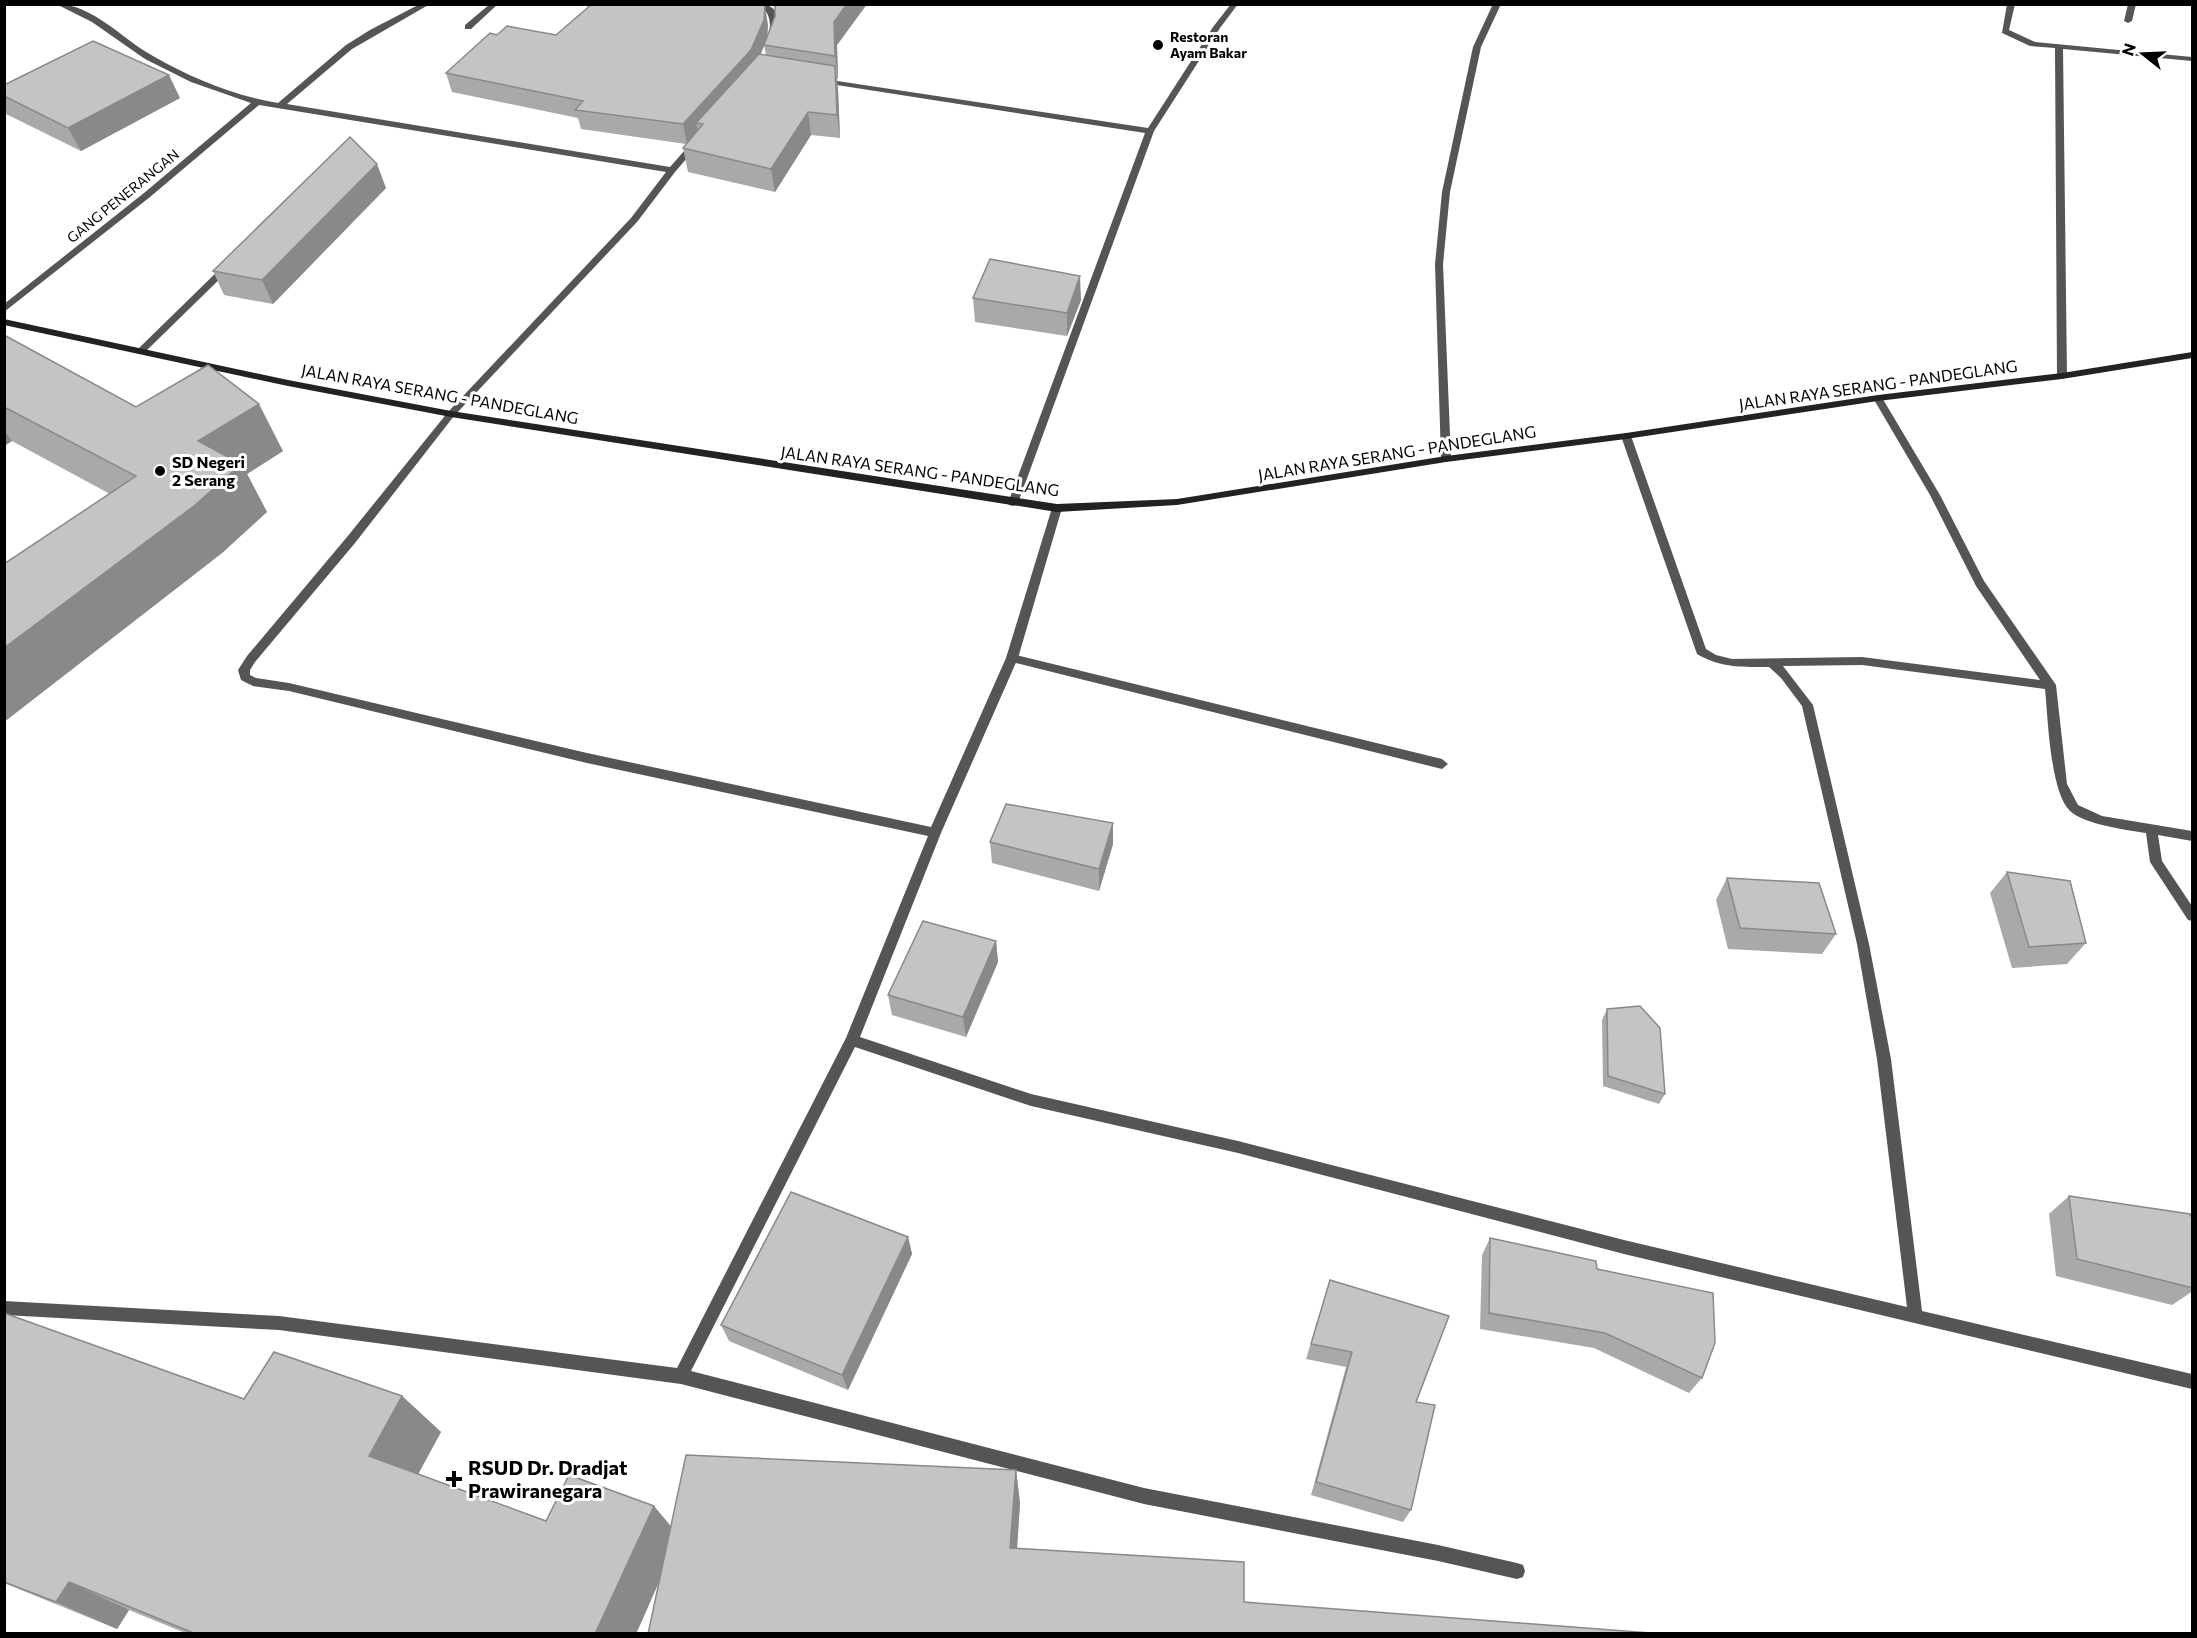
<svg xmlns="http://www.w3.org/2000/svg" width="2197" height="1638" font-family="Commissioner,sans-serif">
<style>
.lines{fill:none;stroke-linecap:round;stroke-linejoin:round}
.lane{fill:#555;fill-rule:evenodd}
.street{fill:#555;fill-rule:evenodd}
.secondary{fill:#222;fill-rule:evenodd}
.wall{fill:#a9a9a9;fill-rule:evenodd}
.shaded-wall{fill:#898989}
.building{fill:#c4c4c4;stroke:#898989;stroke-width:1.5}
.poi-dot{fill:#000;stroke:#fff;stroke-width:2}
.labels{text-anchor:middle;stroke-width:6;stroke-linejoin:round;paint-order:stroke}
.far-poi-label{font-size:14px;font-weight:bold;fill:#000;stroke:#fff;text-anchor:start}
.far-street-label{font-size:14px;fill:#000;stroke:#fff}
.street-label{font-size:16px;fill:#000;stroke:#fff}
.poi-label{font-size:16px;font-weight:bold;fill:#000;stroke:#fff;text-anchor:start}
.near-poi-label{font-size:20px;font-weight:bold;fill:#000;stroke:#fff;text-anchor:start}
</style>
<rect width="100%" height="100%" fill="#fff"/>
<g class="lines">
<!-- lane -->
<path class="lane" d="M 2128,4 L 2136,4 L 2132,21 L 2128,23 L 2124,21 Z
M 1012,654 L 1442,759 L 1448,764 L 1442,769 L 1008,661 L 1006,658 L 1008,655 Z"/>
<!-- street -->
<path class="street" d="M 56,4 C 93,4 122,39 153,56 C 191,78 235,96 278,103 L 346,45 L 370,30 L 420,4 L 430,4 L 352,49 L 287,104 L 670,167 L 692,142 L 699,144 L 675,172 L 637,222 L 454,416 L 355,543 L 255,662 L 250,670 L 250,675 L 256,678 L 289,683 L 587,753 L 931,827 L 1006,658 L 1052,508 L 1057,504 L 1061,506 L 1062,508 L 1018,658 L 941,833 L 860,1037 L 1031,1094 L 1238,1141 L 1624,1240 L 1907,1307 L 1877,1059 L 1857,944 L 1802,706 L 1781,678 L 1769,667 C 1742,667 1721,668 1697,654 L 1621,436 L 1626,433 L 1631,436 L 1706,649 L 1716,655 L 1732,659 L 1862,657 L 2040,680 L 1976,586 L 1930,495 L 1873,398 L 1878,395 L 1881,396 L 1940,495 L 1984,581 L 2056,685 L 2067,784 L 2078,805 L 2102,816 L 2192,831 L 2192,841 L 2158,835 L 2162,861 L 2192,906 L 2192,921 L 2188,920 L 2150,862 L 2146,833 C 2127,830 2083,824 2070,811 C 2050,792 2048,717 2045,689 L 1862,665 L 1783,666 L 1813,705 L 1869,944 L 1891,1059 L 1922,1311 L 2192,1374 L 2192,1389 L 1624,1254 L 1238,1153 L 1031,1106 L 855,1047 L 691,1371 L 1144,1488 L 1438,1545 L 1517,1563 L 1523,1565 L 1525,1571 L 1523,1577 L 1517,1579 L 1438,1561 L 1144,1504 L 681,1384 L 279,1330 L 4,1315 L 4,1301 L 279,1316 L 677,1368 L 846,1038 L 928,836 L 587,763 L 289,691 L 253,686 L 241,680 L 238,670 L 247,656 L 347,537 L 448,412 L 631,218 L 666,172 L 259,105 L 150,197 L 4,312 L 4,304 L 144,193 L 251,103 L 191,82 L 145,59 L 92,22 Z
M 490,4 L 498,4 L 471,29 L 465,29 L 465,25 Z
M 759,4 C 779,4 781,20 776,37 L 769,35 C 771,21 770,13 759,4 Z
M 1231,4 L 1238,4 L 1220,28 L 1154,131 L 1018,503 L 1013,506 L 1009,505 L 1008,503 L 1145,133 L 824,83 L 820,81 L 824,79 L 1148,128 L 1213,27 Z
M 1493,4 L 1501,4 L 1481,47 L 1450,192 L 1443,264 L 1451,459 L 1446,462 L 1441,459 L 1435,264 L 1442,192 L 1473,47 Z
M 2007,4 L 2015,4 L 2009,30 L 2035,42 L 2192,57 L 2192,61 L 2063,49 L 2067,376 L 2062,379 L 2057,376 L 2055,48 L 2030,46 L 2002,33 Z
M 228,263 L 232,266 L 231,268 L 144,353 L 138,353 L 138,349 L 225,264 Z"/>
<!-- secondary -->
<path class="secondary" d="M 4,319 L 288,380 L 451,411 L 1057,504 L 1177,499 L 1446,456 L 1626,433 L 1878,395 L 2062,373 L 2192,352 L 2192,358 L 2062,379 L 1878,401 L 1626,439 L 1446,462 L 1177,505 L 1057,512 L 451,417 L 288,386 L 4,325 Z"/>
</g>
<!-- wall -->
<path class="wall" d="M 774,4 L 867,4 L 837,45 L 838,79 L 837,79 L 838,89 L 840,138 L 811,135 L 775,192 L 688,172 L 683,148 L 686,144 L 581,129 L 578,118 L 452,92 L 446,73 L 497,35 L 556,35 L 768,25 L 767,38 L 775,16 ZM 764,45 L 766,55 L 760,54 Z
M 4,85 L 180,98 L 81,151 L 6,114 L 4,111 Z
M 386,188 L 273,304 L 224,295 L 213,271 Z
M 973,298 L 1081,300 L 1067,336 L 975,322 Z
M 4,335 L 136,407 L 283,451 L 247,474 L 267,512 L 222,553 L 4,722 L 4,564 L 110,494 L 12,441 L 4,446 Z
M 1113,823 L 1113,844 L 1099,891 L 992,863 L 990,842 Z
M 2007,872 L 2086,943 L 2067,964 L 2012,968 L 1990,893 Z
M 1727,878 L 1836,934 L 1822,954 L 1728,949 L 1716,900 Z
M 996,941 L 998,962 L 966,1037 L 892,1015 L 888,995 Z
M 1607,1009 L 1665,1094 L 1659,1104 L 1603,1086 L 1602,1020 Z
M 2069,1196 L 2193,1221 L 2193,1291 L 2172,1305 L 2056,1276 L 2049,1214 Z
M 908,1237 L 912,1254 L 848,1390 L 729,1341 L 721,1325 Z
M 1490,1238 L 1597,1269 L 1702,1378 L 1689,1393 L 1594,1348 L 1480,1329 L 1482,1255 Z
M 1330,1280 L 1416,1402 L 1411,1510 L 1403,1522 L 1311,1495 L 1346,1367 L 1306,1359 Z
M 4,1313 L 244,1399 L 402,1396 L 441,1432 L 418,1474 L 546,1521 L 654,1506 L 671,1527 L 1016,1470 L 1020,1503 L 1017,1549 L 660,1580 L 636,1634 L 188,1634 L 129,1610 L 117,1629 L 4,1583 Z"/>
<!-- shaded-wall -->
<path class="shaded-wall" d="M 847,4 L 867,4 L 837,45 L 838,79 L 835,56 L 834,22 Z
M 765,6 L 768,25 L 767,39 L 754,70 L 703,124 L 696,123 L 698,132 L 687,144 L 683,124 Z
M 835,66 L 838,89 L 840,138 L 837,115 Z
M 169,75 L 180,98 L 81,151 L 68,128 Z
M 808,112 L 811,135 L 775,192 L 771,169 Z
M 377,164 L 386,188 L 273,304 L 262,280 Z
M 1080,276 L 1081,300 L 1067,336 L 1067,313 Z
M 259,404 L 283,451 L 247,474 L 267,512 L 222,553 L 4,722 L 4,648 L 198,441 Z
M 4,430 L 12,441 L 4,446 Z
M 1113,823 L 1113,844 L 1099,891 L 1099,869 Z
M 996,941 L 998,962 L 966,1037 L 963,1017 Z
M 908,1237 L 912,1254 L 848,1390 L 842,1375 Z
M 402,1396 L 441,1432 L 410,1489 L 369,1456 Z
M 1016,1470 L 1020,1503 L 1015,1577 L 1010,1548 Z
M 654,1506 L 679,1536 L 636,1634 L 595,1634 Z
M 69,1582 L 129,1610 L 117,1629 L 56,1602 Z"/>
<!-- building -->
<path class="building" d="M 592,4 L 764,4 L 765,6 L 764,20 L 751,50 L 683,124 L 575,110 L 583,101 L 446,73 L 490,33 L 497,35 L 507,26 L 556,35 Z
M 775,4 L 847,4 L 834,22 L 835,56 L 764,45 L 775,16 Z
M 93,41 L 169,75 L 68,128 L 4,96 L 4,85 Z
M 759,54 L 835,66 L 837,115 L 808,112 L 771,169 L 683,148 L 703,124 L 696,123 Z
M 350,137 L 377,164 L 262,280 L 213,271 Z
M 990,259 L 1080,276 L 1067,313 L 973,298 Z
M 4,335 L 136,407 L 208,365 L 259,404 L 198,441 L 241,464 L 194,506 L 4,648 L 4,564 L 136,476 L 4,407 Z
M 1006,804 L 1113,823 L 1099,869 L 990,842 Z
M 2007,872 L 2070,881 L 2086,943 L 2029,947 Z
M 1727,878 L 1819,883 L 1836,934 L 1740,928 Z
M 923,921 L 996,941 L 963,1017 L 888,995 Z
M 1640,1006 L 1660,1028 L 1665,1094 L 1608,1076 L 1607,1009 Z
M 791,1192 L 908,1237 L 842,1375 L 721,1325 Z
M 2069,1196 L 2190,1214 L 2193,1221 L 2193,1288 L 2077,1259 Z
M 1490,1238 L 1596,1261 L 1597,1269 L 1713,1293 L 1715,1343 L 1702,1378 L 1605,1333 L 1489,1313 Z
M 1330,1280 L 1449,1316 L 1416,1402 L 1435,1405 L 1411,1510 L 1316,1482 L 1352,1352 L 1311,1344 Z
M 4,1313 L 244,1399 L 274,1352 L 402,1396 L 369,1456 L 546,1521 L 569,1475 L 654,1506 L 595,1634 L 196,1634 L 69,1582 L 56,1602 L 4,1582 Z
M 686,1455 L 1016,1470 L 1010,1548 L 1244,1562 L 1244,1602 L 1664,1634 L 648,1634 Z"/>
<!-- markers -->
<g class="poi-dot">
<circle cx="1158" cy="45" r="6"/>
<circle cx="160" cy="471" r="6"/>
<path d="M451 1470h6v6h6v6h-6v6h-6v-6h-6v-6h6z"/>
</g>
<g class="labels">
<!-- far-poi labels -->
<g class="far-poi-label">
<text x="1170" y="42">Restoran<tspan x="1170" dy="16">Ayam Bakar</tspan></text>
</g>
<!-- far-street labels -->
<g class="far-street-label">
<text transform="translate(123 196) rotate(-39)" y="5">GANG PENERANGAN</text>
</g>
<!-- street labels -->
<g class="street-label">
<text transform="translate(1878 385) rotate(-8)" y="6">JALAN RAYA SERANG - PANDEGLANG</text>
<text transform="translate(440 394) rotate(10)" y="6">JALAN RAYA SERANG - PANDEGLANG</text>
<text transform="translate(1397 453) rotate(-9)" y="6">JALAN RAYA SERANG - PANDEGLANG</text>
<text transform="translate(920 471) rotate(8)" y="6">JALAN RAYA SERANG - PANDEGLANG</text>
</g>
<!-- poi labels -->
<g class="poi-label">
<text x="172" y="468">SD Negeri<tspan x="172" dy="18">2 Serang</tspan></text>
</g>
<!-- near-poi labels -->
<g class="near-poi-label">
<text x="468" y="1475">RSUD Dr. Dradjat<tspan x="468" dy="23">Prawiranegara</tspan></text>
</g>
</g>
<!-- border -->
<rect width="2197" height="1638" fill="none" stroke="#000000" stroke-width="12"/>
<!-- north arrow -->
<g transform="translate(2143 54) rotate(288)" stroke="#ffffff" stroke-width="4.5" paint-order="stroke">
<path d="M0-4.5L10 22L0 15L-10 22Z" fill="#000000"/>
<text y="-9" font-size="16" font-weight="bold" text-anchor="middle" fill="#000000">N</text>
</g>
</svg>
